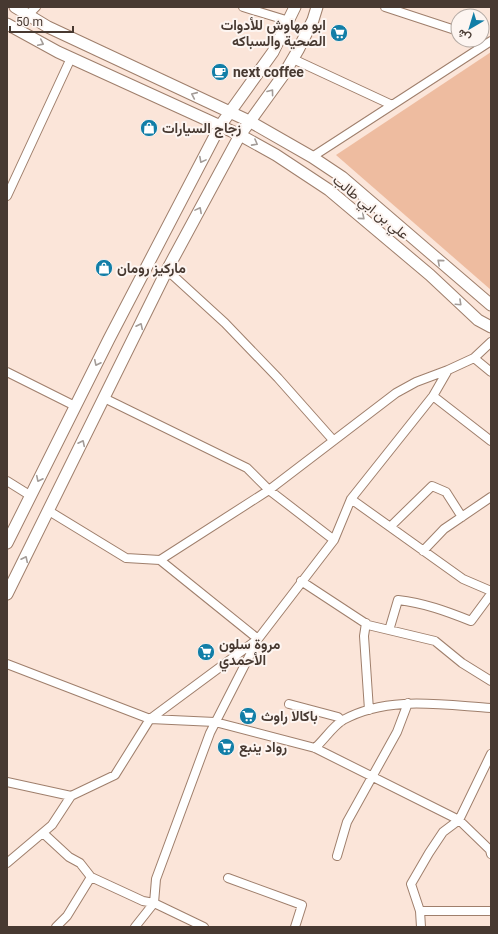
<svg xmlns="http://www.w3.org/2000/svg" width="498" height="934" font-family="Roboto,Vazirmatn,sans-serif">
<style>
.green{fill:#eebca0}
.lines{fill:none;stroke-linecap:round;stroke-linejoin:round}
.street-casing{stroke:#9f7f6c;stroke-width:10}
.secondary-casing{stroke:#9f7f6c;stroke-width:13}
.street{stroke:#fff;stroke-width:8}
.secondary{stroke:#fff;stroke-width:11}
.oneway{stroke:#a39c98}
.labels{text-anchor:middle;stroke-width:4;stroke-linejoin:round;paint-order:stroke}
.poi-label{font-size:14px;font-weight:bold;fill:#473931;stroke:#fdf5f1;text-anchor:start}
.street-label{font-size:14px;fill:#473931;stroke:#fdf5f1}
</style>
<rect width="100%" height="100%" fill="#fbe5d9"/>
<!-- green -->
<path class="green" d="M 491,52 L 491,290 L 336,155 Z"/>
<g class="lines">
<defs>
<path id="street" d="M 243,7 L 289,21
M 385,7 L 458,31
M 28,15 L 36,7
M 293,59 L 392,105
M 312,157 L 491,41
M 7,196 L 71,58
M 167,270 L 225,323 L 278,378 L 333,440
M 474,358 L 491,372
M 7,372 L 75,406
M 433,396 L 491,441
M 104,398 L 247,468 L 269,490 L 334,540
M 7,481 L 31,496
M 351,499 L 463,579 L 491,591
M 49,511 L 126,558 L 160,560 L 269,490 L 396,393 L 416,382 L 448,370
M 390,527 L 432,486 L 446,492 L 462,517
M 423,551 L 444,529 L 491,497
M 301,581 L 368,625 L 435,641 L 462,663 L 491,681
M 366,623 L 364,636 L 369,710
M 390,627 L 398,600 C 424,603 446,611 471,621 L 491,594
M 7,664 L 150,719 L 215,722 L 315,748 L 459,820 L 490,850 L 491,854
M 289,704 L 338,717 L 342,721
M 315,748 C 324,740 333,726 343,720 C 388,695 443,705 491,708
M 7,782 L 71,796
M 43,833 L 69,857 L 80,863 L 91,877 L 143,901 L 154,903 L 204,927
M 337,856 L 347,822 L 397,732 L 408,703
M 7,863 L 52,825 L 71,796 L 115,775 L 150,719 L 258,639 L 160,560
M 228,878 L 302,905 L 295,927
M 420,911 L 491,911
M 56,927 L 67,916 L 91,877
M 135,927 L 154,903 L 156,879 L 210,733 L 258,639 L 334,540 L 351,499 L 433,396 L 448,370 L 474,358 L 491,342
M 421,927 L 420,911 L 411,884 L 429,853 L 443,832 L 459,820 L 491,754"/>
<path id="secondary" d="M 15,7 L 48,27 L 249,121 L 312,157 L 342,177 L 491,305
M 7,24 L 58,52 L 240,135 L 276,155 L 329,190 L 430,275 L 478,320 L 491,327
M 7,543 L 109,339 L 220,126 L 273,52 L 295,7
M 7,594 L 167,270 L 240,135 L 284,74 L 298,50 L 313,20 L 317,7"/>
</defs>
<!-- street casing -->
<use href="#street" class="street-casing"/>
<!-- secondary casing -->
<use href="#secondary" class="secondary-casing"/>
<!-- street -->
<use href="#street" class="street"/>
<!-- secondary -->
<use href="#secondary" class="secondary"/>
</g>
<!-- one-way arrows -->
<defs><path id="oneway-chevron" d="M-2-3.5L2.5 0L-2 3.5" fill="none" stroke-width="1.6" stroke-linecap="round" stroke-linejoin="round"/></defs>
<g class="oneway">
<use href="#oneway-chevron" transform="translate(41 43) rotate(26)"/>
<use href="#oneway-chevron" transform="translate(271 92) rotate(-53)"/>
<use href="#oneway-chevron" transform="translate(194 95) rotate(-156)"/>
<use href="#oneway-chevron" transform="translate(255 143) rotate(29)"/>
<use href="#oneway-chevron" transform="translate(202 160) rotate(118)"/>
<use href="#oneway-chevron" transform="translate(199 210) rotate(-62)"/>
<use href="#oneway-chevron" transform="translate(362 217) rotate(40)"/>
<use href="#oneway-chevron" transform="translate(440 262) rotate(-139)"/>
<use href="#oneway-chevron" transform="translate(459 303) rotate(43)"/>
<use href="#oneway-chevron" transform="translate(140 326) rotate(-64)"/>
<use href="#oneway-chevron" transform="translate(97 363) rotate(116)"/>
<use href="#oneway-chevron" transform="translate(82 443) rotate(-64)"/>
<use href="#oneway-chevron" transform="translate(39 479) rotate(116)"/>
<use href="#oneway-chevron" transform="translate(25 559) rotate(-64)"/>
</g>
<!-- icons -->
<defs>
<symbol id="supermarket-disc" viewBox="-11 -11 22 22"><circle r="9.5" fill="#127ea7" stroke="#fdf5f1"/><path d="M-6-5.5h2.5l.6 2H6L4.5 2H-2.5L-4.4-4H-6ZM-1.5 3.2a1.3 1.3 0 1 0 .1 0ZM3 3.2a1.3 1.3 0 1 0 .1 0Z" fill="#fff"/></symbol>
<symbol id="cafe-disc" viewBox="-11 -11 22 22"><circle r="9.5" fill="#127ea7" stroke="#fdf5f1"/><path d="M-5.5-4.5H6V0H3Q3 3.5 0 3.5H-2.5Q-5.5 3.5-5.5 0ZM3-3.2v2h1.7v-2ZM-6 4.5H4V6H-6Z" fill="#fff"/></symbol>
<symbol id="shop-disc" viewBox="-11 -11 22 22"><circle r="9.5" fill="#127ea7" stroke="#fdf5f1"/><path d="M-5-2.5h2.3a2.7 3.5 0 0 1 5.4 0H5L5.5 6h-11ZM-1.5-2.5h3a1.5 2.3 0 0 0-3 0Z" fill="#fff"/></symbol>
</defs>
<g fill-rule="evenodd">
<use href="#supermarket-disc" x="329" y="23" width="20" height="20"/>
<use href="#cafe-disc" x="210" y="62" width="20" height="20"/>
<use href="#shop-disc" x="139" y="118" width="20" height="20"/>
<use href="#shop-disc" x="94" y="258" width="20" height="20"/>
<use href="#supermarket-disc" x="196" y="642" width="20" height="20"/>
<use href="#supermarket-disc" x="238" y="706" width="20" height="20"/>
<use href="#supermarket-disc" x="216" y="737" width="20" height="20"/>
</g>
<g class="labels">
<!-- poi labels -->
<g class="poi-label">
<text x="326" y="30" text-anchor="end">ابو مهاوش للأدوات<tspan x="326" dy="16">الصحية والسباكه</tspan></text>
<text x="233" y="77">next coffee</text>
<text x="162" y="133">زجاج السيارات</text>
<text x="117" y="273">ماركيز رومان</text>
<text x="219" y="649">مروة سلون<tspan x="219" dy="16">الأحمدي</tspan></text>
<text x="261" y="721">باكالا راوث</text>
<text x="239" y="752">رواد ينبع</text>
</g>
<!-- street labels -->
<g class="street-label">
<text transform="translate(371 207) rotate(39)" y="5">علي بن ابي طالب</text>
</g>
</g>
<!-- border -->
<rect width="498" height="934" fill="none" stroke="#473931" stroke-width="16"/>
<!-- north arrow -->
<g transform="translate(470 28) rotate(218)"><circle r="19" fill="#fdf5f1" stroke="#b4aaa4"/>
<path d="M0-3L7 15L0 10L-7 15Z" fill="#127ea7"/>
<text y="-6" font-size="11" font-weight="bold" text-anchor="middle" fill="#473931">ش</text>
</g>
<!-- scale -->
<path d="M10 26v6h63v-6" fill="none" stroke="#473931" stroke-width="2"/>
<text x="16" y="26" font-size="12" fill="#473931" stroke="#fdf5f1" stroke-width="3" paint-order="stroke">50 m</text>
</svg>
